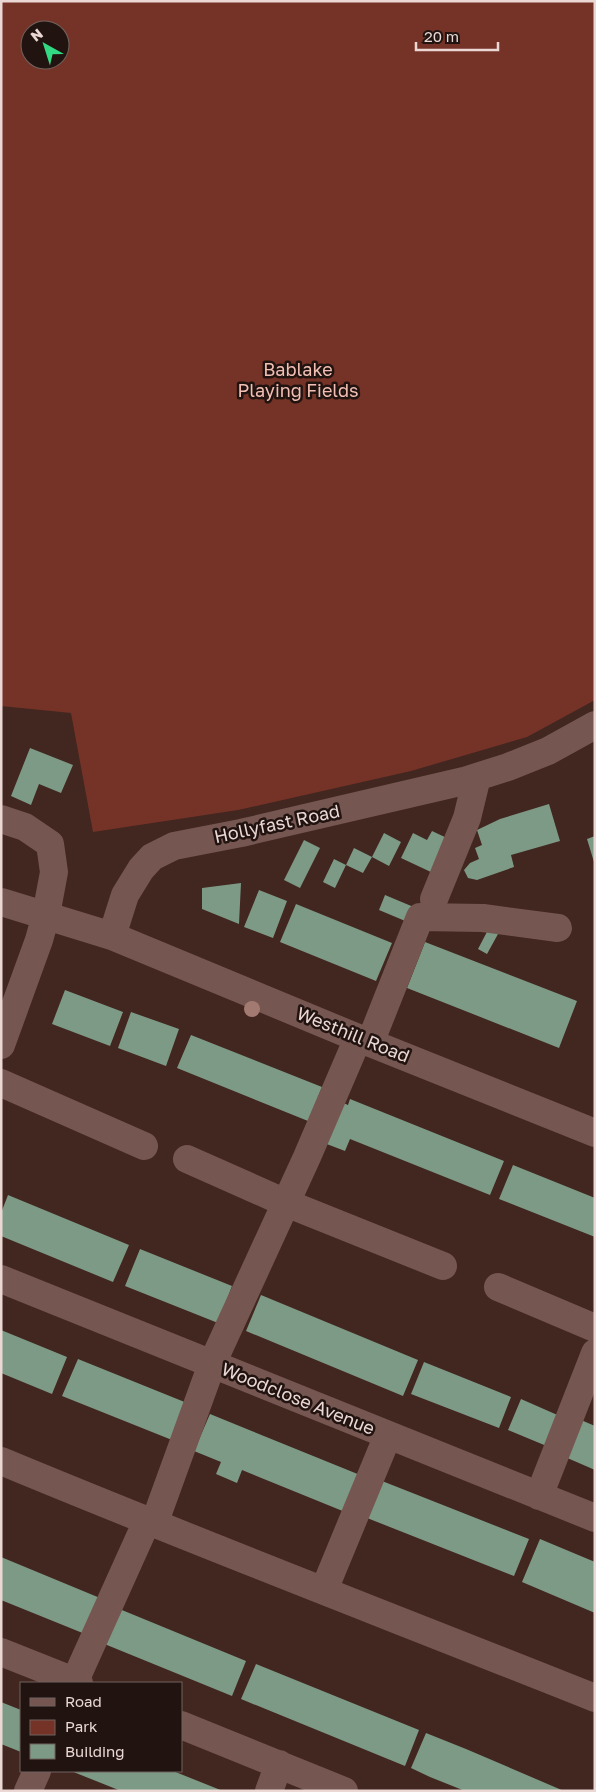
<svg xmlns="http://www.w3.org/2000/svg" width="596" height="1792" font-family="'Golos Text',sans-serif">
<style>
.green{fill:#753327;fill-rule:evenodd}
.building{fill:#7d9a86}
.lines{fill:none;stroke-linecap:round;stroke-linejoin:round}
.minor{stroke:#765650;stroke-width:28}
.tree{fill:#a37a72}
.labels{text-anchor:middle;stroke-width:5;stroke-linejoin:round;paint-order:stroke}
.park-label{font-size:18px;fill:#f3bfb5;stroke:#201310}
.street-label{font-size:18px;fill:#ebd8d4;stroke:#201310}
</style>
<rect width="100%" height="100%" fill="#422620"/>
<!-- green -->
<path class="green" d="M 1,1 L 595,1 L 595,700 L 527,737 L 411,771 L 238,810 L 93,832 L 71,713 L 1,706 ZM 30,30 L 60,30 L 60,60 L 30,60 Z"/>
<!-- building -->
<path class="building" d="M 30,748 L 73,765 L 61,793 L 39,784 L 31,805 L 11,796 Z
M 549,804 L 560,841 L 511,855 L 514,867 L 477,880 L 468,878 L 464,870 L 470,863 L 479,859 L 475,848 L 482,845 L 477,830 L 500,819 Z
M 432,831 L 449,839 L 433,873 L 401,858 L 413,833 L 427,840 Z
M 384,833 L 401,842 L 389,866 L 372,857 Z
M 595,836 L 595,862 L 594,862 L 587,839 Z
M 304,840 L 320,848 L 300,888 L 284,880 Z
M 354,848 L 372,857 L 363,873 L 346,865 Z
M 334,859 L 346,865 L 335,888 L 323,882 Z
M 241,883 L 239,924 L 202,909 L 202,888 Z
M 259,890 L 287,901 L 273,938 L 244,927 Z
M 385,895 L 416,908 L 410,923 L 379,910 Z
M 296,904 L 392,943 L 376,981 L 280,942 Z
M 489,928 L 498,934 L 487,954 L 478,949 Z
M 425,942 L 577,1001 L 559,1048 L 407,988 Z
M 65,990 L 123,1012 L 110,1046 L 52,1024 Z
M 131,1012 L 179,1029 L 166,1066 L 118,1048 Z
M 191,1035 L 322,1087 L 308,1121 L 177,1068 Z
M 350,1099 L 504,1161 L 490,1195 L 350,1139 L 345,1151 L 324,1143 L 341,1102 L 348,1105 Z
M 513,1165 L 595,1198 L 595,1237 L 499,1199 Z
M 8,1195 L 129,1245 L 113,1282 L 1,1236 L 1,1213 Z
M 140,1249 L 232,1286 L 218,1323 L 125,1286 Z
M 261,1295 L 418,1360 L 403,1396 L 246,1331 Z
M 1,1330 L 67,1357 L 52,1394 L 1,1373 Z
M 78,1359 L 192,1405 L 177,1442 L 62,1396 Z
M 424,1362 L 511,1397 L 499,1428 L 411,1394 Z
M 521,1399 L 562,1417 L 549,1447 L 508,1430 Z
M 210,1414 L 365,1477 L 350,1514 L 242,1470 L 237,1483 L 216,1474 L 221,1462 L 194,1451 Z
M 581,1420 L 595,1426 L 595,1470 L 565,1457 Z
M 377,1479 L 529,1539 L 514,1576 L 362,1516 Z
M 540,1539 L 595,1562 L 595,1613 L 522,1582 Z
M 1,1557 L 100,1598 L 85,1634 L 1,1600 Z
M 117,1608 L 246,1661 L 232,1696 L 102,1643 Z
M 256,1664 L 419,1730 L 405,1766 L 241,1699 Z
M 1,1702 L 21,1710 L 21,1752 L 1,1744 Z
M 426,1733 L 466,1749 L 564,1791 L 465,1791 L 430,1777 L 411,1768 Z
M 71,1771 L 173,1771 L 223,1791 L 121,1791 Z"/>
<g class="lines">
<!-- minor -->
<path class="minor" d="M 1,819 L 25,827 L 50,844 L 54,872 L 46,915 L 39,940 L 1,1045
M 434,899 L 467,818 L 477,777
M 1,902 L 112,936 L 358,1038 L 595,1133
M 112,936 L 125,895 L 141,869 L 152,857 L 174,846 L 241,833 L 464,781 L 508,767 L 548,751 L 595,725
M 370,1043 L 420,917 L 483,918 L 558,928
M 1,1083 L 144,1146
M 187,1159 L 286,1203 L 443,1266
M 1,1279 L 595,1518
M 498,1287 L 595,1328
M 1,1461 C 198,1543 397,1619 595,1698
M 539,1496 L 595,1353
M 154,1524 L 212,1364 L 307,1157 L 358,1038
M 324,1590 L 388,1435
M 1,1652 L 79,1683
M 74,1683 L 147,1521
M 181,1725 L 344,1791
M 28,1791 L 37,1771
M 269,1791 L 279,1764"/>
</g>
<!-- trees -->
<circle class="tree" cx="252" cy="1009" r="8"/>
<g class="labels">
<!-- park labels -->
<g class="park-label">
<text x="298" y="376">Bablake<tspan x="298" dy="21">Playing Fields</tspan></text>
</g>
<!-- street labels -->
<g class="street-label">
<text transform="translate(277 824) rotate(-12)" y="6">Hollyfast Road</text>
<text transform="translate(353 1035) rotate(22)" y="6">Westhill Road</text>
<text transform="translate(298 1399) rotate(22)" y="6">Woodclose Avenue</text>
</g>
</g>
<!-- border -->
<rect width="596" height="1792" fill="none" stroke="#ebd8d4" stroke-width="5"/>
<!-- legend -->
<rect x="20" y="1682" width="162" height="90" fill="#201310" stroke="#71625e"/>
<rect x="30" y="1698" width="25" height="8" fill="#765650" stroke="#71625e"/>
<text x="65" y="1707" font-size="15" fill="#ebd8d4">Road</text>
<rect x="30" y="1720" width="25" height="15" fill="#753327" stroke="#71625e"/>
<text x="65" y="1732" font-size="15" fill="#ebd8d4">Park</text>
<rect x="30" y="1744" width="25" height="15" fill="#7d9a86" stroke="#71625e"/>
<text x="65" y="1757" font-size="15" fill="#ebd8d4">Building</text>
<!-- north arrow -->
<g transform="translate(45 45) rotate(321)"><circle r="24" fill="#201310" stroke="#71625e"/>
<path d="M0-4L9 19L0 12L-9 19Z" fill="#33d882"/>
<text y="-8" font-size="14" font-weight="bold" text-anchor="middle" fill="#ebd8d4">N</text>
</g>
<!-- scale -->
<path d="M416 42v8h82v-8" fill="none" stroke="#ebd8d4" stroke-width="2.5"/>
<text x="424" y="42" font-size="15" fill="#ebd8d4" stroke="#201310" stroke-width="4" paint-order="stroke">20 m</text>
</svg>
